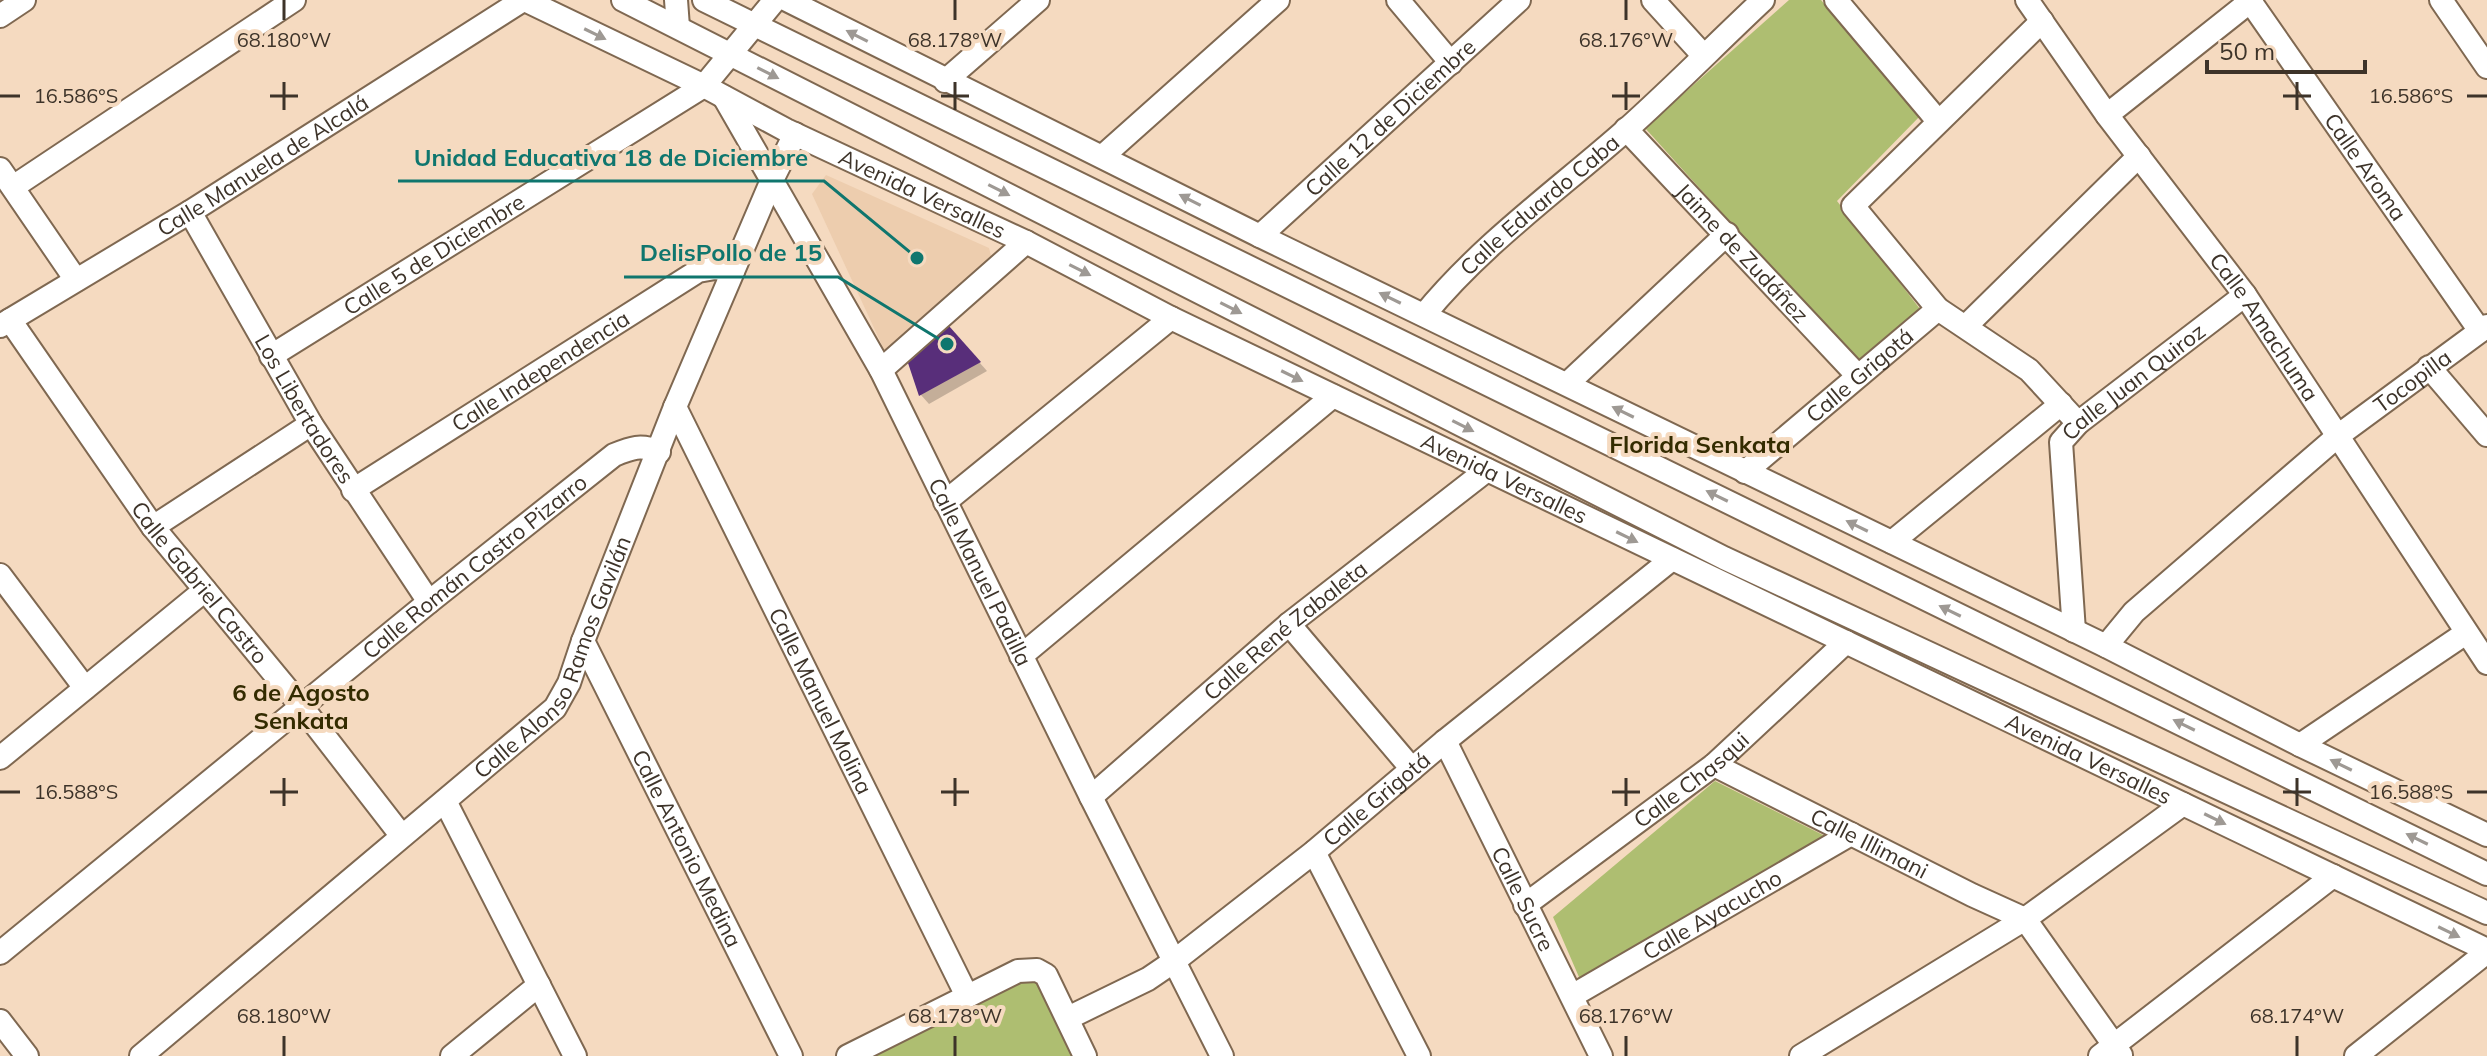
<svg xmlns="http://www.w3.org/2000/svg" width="2487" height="1056" font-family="Mulish,sans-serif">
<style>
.built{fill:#edcdae}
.green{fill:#aebe71}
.shadow{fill:#0003}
.building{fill:#582e7a}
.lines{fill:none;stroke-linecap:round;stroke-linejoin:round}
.minor-casing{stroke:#7f6851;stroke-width:26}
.minor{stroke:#fff;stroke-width:22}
.oneway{fill:#9e9994}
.ticks{fill:none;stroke:#3d3329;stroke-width:3}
.labels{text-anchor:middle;stroke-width:8;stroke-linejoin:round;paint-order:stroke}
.street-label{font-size:22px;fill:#3d3329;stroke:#f5dac0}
.neighbourhood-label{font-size:24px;font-weight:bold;fill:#332b00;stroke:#f5dac0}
.ticks-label{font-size:20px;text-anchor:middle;fill:#3d3329;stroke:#f5dac0;stroke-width:8;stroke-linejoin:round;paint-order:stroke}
.leader{fill:none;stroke:#0f766e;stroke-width:3}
.callout-dot{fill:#0f766e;stroke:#f5dac0;stroke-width:3}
.callout-label{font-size:24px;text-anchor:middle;font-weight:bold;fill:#0f766e;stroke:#f5dac0;stroke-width:8;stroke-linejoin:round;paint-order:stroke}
</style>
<rect width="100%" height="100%" fill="#f5dac0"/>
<!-- built -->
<path class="built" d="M 826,175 L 989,248 L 994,267 L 887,356 L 812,194 Z"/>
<!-- green -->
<path class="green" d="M 1789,0 L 1821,0 L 1920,116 L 1837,201 L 1920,309 L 1857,362 L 1645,128 Z
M 1715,781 L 1827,837 L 1582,984 L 1553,917 Z
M 1019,980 L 1034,980 L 1042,986 L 1077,1056 L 867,1056 Z"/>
<!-- shadow -->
<path class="shadow" d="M 957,337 L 987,371 L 929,404 L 921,395 L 910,363 Z"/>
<!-- building -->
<path class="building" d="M 949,326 L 981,362 L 919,396 L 908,363 Z"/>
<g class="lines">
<defs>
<g id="minor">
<path id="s1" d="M 525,0 L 704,86 L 786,130 L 1026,242 L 1171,318 L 2487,950"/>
<path d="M 623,0 L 1724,558 L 2487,913"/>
<path d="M 676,0 L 678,27"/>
<path d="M 704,0 L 2487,874"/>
<path d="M 787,0 L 1260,236 L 2106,646 L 2300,745 L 2487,835"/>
<path d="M 1398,0 L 1451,63"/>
<path d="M 1653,0 L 1703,55"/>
<path d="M 1836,0 L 1938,121"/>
<path id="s2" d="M 2027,0 L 2107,115 L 2245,295 L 2487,663"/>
<path d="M 2441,0 L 2487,67"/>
<path id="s3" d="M 2250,1 L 2480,331"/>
<path d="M 0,16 L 24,0"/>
<path d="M 2042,21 L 1853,206 L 1938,309 L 2029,370 L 2078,423"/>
<path d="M 945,81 L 1038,0"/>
<path id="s4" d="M 724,97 L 881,370 L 1091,797 L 1222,1056"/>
<path d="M 2107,115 L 2252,0"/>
<path id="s5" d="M 1626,129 L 1858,376"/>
<path d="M 1103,156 L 1278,0"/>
<path d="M 0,169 L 76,280"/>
<path d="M 13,187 L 294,0"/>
<path id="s6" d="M 190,212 L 311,424 L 429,602"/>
<path id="s7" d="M 1260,236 L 1519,0"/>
<path id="s8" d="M 1424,315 C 1482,244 1558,190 1626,130 C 1673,88 1717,43 1763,0"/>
<path id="s9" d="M 10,320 L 153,527 L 301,706 L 401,835"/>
<path id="s10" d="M 0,326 L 190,212 L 523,0"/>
<path d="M 1966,326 L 2139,156"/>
<path id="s11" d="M 271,356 L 704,86 L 775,0"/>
<path d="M 2429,367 L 2487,435"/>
<path d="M 881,370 L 1026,242"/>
<path d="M 1567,384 L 1727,234"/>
<path id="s12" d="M 675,407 L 967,996"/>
<path id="s13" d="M 1745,472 L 1938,309"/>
<path id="s14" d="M 353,490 L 698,271 L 715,268 L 733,271"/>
<path d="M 945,502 L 1171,318"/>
<path d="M 153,527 L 311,424"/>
<path d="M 1892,542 L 2061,404"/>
<path d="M 0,575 L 85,688"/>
<path d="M 1289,624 L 1412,769"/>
<path id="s15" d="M 2074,631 L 2061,442 L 2078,423 L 2245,295"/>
<path id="s16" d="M 583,641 L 791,1056"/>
<path id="s17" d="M 2106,646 L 2134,612 L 2339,435 L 2487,326"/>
<path d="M 1021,656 L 1333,396"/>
<path id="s18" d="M 1445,741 L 1601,1056"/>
<path d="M 2300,745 L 2466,633"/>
<path d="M 0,758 L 205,590"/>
<path id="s19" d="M 1714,765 L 1972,895 L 2025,919"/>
<path id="s20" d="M 1091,797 L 1289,624 L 1487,470"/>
<path d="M 445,801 L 575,1056"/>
<path d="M 1314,852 L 1419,1056"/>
<path id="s21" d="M 1525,905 L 1714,765 L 1846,642"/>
<path d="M 2025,919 L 2121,1055"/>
<path id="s22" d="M 0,953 L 429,602 L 614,455 C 631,448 641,444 659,452"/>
<path id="s23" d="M 1572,996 L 1851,834"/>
<path id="s24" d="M 1068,1018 L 1148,979 L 1173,962 L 1314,852 L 1445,741 L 1672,559"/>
<path d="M 0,1021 L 27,1056"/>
<path id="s25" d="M 141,1056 L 555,708 L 569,683 L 583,641 L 675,407 L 772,180 L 795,134"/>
<path d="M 452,1056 L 539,985"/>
<path d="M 848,1056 L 1018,971 L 1037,970 L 1046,975 L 1085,1056"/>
<path d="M 1801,1056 L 2025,919 L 2183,804"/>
<path d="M 2100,1056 L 2333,876"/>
<path d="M 2356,1056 L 2487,952"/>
</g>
</defs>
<!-- minor casing -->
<use href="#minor" class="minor-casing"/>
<!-- minor -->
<use href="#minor" class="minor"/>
</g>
<!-- one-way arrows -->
<defs><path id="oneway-solid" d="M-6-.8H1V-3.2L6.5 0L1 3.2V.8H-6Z" transform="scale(2)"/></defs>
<g class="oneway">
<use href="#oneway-solid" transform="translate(595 34) rotate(26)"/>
<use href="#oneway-solid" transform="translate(857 36) rotate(-153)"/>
<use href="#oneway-solid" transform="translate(768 73) rotate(27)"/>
<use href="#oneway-solid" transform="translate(999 190) rotate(27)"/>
<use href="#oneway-solid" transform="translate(1190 200) rotate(-153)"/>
<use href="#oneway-solid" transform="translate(1080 270) rotate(27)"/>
<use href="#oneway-solid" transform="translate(1390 298) rotate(-154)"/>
<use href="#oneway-solid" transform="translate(1231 308) rotate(27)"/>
<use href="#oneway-solid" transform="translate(1292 376) rotate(26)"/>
<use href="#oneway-solid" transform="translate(1623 412) rotate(-154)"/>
<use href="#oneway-solid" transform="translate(1463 426) rotate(27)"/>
<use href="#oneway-solid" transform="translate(1717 496) rotate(-154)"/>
<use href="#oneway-solid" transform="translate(1857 526) rotate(-154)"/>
<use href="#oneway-solid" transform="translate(1627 537) rotate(26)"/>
<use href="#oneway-solid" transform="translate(1950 611) rotate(-154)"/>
<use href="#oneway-solid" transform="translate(2184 725) rotate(-154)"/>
<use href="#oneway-solid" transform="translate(2341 765) rotate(-154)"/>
<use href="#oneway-solid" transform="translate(2215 819) rotate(26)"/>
<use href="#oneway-solid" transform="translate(2417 839) rotate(-154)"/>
<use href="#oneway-solid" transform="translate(2449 932) rotate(26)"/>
</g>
<!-- ticks -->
<path class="ticks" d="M 284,0 L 284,20M 955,0 L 955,20M 1626,0 L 1626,20M 284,82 L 284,110M 955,82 L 955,110M 1626,82 L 1626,110M 2297,82 L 2297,110M 0,96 L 20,96M 270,96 L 298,96M 941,96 L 969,96M 1612,96 L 1640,96M 2283,96 L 2311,96M 2467,96 L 2487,96M 284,778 L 284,806M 955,778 L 955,806M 1626,778 L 1626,806M 2297,778 L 2297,806M 0,792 L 20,792M 270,792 L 298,792M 941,792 L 969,792M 1612,792 L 1640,792M 2283,792 L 2311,792M 2467,792 L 2487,792M 284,1036 L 284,1056M 955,1036 L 955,1056M 1626,1036 L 1626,1056M 2297,1036 L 2297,1056"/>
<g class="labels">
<!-- street labels -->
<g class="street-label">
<text dy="8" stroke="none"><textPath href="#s7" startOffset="176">Calle 12 de Diciembre</textPath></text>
<text dy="8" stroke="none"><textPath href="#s10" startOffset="308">Calle Manuela de Alcalá</textPath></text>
<text dy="8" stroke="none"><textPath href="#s3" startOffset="202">Calle Aroma</textPath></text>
<text dy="8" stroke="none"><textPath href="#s1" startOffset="442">Avenida Versalles</textPath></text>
<text dy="8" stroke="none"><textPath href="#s8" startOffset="160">Calle Eduardo Caba</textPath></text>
<text dy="8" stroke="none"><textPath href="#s5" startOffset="170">Jaime de Zudáñez</textPath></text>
<text dy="8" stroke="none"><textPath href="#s11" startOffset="192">Calle 5 de Diciembre</textPath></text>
<text dy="8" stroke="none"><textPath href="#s2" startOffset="404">Calle Amachuma</textPath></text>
<text dy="8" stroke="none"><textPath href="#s14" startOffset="222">Calle Independencia</textPath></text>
<text dy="8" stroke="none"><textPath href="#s13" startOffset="150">Calle Grigotá</textPath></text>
<text dy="8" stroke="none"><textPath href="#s17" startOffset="406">Tocopilla</textPath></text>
<text dy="8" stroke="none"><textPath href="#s15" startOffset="284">Calle Juan Quiroz</textPath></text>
<text dy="8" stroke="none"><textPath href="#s6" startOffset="228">Los Libertadores</textPath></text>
<text dy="8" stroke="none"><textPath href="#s1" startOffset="1090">Avenida Versalles</textPath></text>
<text dy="8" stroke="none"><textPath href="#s22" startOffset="612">Calle Román Castro Pizarro</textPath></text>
<text dy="8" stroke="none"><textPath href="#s4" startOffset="540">Calle Manuel Padilla</textPath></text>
<text dy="8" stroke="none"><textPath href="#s9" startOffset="324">Calle Gabriel Castro</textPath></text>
<text dy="8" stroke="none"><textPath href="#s20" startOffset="256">Calle René Zabaleta</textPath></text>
<text dy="8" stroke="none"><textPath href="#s25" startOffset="582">Calle Alonso Ramos Gavilán</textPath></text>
<text dy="8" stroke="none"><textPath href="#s12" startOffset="328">Calle Manuel Molina</textPath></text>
<text dy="8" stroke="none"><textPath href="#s1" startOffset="1738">Avenida Versalles</textPath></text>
<text dy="8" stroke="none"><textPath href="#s21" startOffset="208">Calle Chasqui</textPath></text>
<text dy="8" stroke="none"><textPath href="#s24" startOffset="380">Calle Grigotá</textPath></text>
<text dy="8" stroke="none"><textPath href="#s19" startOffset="174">Calle Illimani</textPath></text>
<text dy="8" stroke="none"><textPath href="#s16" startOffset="232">Calle Antonio Medina</textPath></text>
<text dy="8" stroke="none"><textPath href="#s18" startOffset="176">Calle Sucre</textPath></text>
<text dy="8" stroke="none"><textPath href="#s23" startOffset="162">Calle Ayacucho</textPath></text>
</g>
<!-- neighbourhood labels -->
<g class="neighbourhood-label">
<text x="1700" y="453">Florida Senkata</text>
<text x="301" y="701">6 de Agosto<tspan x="301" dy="28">Senkata</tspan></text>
</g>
</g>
<g class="ticks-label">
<text x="284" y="47">68.180°W</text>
<text x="955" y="47">68.178°W</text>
<text x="1626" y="47">68.176°W</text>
<text x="76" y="103">16.586°S</text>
<text x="2411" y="103">16.586°S</text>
<text x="76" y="799">16.588°S</text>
<text x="2411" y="799">16.588°S</text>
<text x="284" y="1023">68.180°W</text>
<text x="955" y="1023">68.178°W</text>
<text x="1626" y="1023">68.176°W</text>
<text x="2297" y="1023">68.174°W</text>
</g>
<!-- callouts -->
<path class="leader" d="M917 258L824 181H398M947 344L838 277H624"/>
<g class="callout-dot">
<circle cx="917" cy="258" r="8"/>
<circle cx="947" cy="344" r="8"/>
</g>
<g class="callout-label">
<text x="611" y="166">Unidad Educativa 18 de Diciembre</text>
<text x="731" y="261">DelisPollo de 15</text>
</g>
<!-- scale -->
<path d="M2207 60v12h158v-12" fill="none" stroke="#3d3329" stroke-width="4"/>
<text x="2219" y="60" font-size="24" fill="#3d3329" stroke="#f5dac0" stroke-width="6" paint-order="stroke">50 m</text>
</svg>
